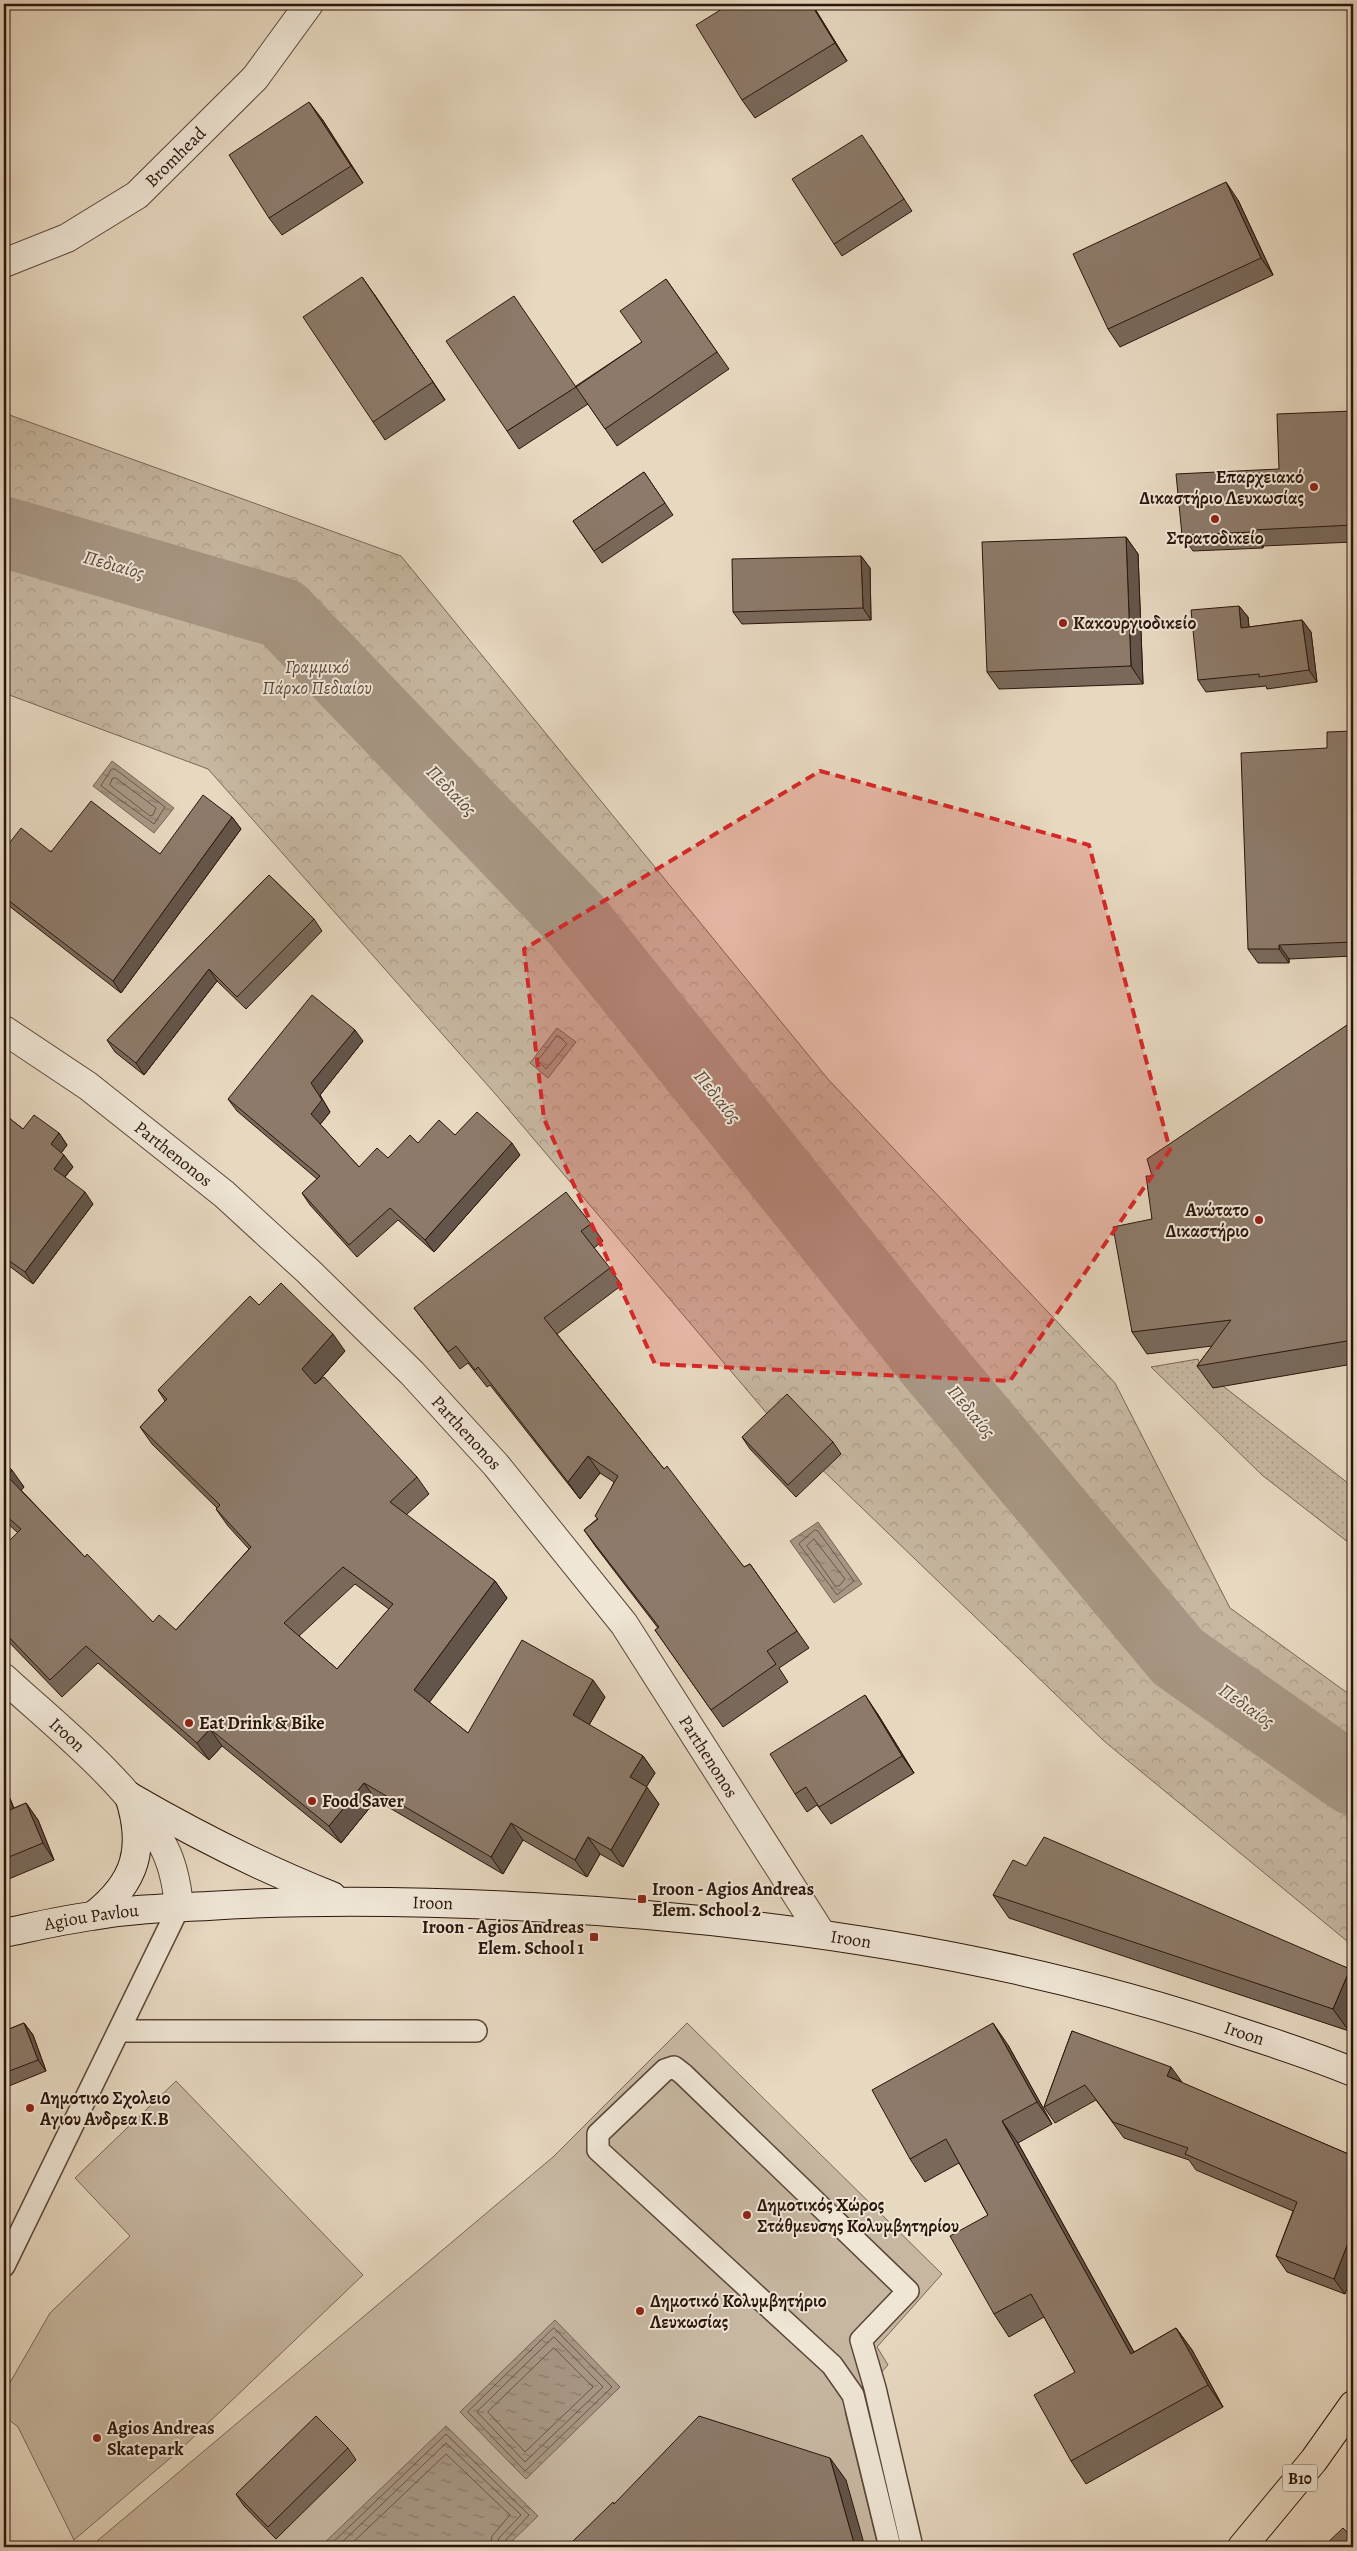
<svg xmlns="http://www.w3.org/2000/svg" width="1357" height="2551" font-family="Alegreya,serif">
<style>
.grass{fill:url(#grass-dots);stroke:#796656}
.park{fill:url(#park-crowns);stroke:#796656}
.garden{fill:#c7b7a1;stroke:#796656}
.water{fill:url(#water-ripples);stroke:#756253}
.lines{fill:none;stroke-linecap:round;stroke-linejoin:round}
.shore{stroke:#695648;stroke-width:1}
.river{stroke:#a79683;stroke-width:71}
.lane-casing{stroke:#5a4639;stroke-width:24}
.street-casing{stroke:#5a4639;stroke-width:30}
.secondary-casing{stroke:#2b150c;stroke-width:30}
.primary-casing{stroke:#2b150c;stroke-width:30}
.lane{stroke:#efe6d6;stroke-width:21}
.street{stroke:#efe6d6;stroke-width:28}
.secondary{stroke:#efe6d6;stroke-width:28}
.primary{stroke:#e7d8c0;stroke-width:28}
.wall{fill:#79695b;stroke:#2b150c;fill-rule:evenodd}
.shaded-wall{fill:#63554a;stroke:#2b150c}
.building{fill:#8d7a6a;stroke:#2b150c;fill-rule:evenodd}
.marked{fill:#d62828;fill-opacity:0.2;stroke:#d62828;stroke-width:4;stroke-dasharray:10 6;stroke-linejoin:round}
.poi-dot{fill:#8f2418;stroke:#efe6d6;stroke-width:2}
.labels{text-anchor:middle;stroke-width:4;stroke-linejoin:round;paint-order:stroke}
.shield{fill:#efe6d6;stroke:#665449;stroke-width:1}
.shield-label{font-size:16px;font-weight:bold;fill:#2b150c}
.street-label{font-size:18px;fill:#2b150c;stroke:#efe6d6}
.poi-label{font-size:18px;font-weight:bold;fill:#2b150c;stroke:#efe6d6;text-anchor:start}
.park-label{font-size:18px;font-style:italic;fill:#5a4639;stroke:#efe6d6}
.water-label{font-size:19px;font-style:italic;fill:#5d493c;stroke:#efe6d6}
</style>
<defs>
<pattern id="grass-dots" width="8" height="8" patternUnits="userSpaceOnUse" patternTransform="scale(1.25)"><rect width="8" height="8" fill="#c7b7a1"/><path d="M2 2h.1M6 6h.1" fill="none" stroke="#ab9c89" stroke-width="1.8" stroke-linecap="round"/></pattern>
<pattern id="park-crowns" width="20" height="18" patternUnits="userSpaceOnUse" patternTransform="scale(1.25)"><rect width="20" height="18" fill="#c7b7a1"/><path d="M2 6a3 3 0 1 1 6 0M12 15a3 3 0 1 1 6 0" fill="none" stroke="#ab9c89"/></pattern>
<pattern id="water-ripples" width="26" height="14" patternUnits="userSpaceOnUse" patternTransform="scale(1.25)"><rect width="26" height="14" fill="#a79683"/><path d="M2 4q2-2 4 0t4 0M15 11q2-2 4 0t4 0" fill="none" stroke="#88796a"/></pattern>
</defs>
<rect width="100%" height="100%" fill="#e7d8c0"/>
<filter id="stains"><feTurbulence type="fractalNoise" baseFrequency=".004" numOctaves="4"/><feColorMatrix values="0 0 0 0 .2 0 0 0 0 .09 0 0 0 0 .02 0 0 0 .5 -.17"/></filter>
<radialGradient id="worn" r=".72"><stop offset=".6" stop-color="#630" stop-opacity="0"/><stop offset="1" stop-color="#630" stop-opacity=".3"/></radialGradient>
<!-- grass -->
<path class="grass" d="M 1198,1359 L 1201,1369 L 1353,1487 L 1353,1546 L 1262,1475 L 1151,1367 Z"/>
<!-- park -->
<path class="park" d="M 4,413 L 401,556 L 827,1078 L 1115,1383 L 1230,1608 L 1353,1697 L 1353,1946 L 1104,1741 L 781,1430 L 498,1097 L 208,769 L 4,693 Z"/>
<!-- garden -->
<path class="garden" d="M 687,2023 L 942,2274 L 877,2347 L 888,2365 L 845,2412 L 878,2547 L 90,2547 L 553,2157 Z
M 176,2081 L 363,2275 L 181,2449 L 74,2540 L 18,2427 L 4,2416 L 4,2393 L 50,2313 L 130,2236 L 75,2178 Z"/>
<!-- water -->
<path class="water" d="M 112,761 L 174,808 L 154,833 L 93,786 Z
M 557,1028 L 576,1042 L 548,1078 L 530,1063 Z
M 818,1522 L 862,1584 L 834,1603 L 790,1541 Z
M 555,2320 L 620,2387 L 526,2479 L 460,2412 Z
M 446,2426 L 538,2516 L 506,2547 L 320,2547 Z"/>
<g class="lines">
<!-- shore -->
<path class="shore" d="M 112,769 L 115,769 L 165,807 L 154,824 L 101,786 Z
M 113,778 L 116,778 L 156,808 L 153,815 L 150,816 L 110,785 Z
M 557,1036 L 560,1037 L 567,1044 L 546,1069 L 538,1061 Z
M 815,1530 L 818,1531 L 854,1581 L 837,1595 L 799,1544 Z
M 814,1539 L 845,1579 L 839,1586 L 835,1586 L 807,1546 Z
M 554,2328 L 612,2387 L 525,2471 L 468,2412 Z
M 554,2337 L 603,2387 L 525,2462 L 477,2412 Z
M 554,2348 L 593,2387 L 525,2452 L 488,2412 Z
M 328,2547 L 446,2434 L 529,2515 L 504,2542 L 503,2547
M 337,2547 L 446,2443 L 521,2515 L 499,2538 L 497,2547
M 348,2547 L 446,2454 L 510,2515 L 492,2536 L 490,2547"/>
<!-- river -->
<path class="river" d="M 4,532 L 282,613 L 577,921 L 935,1367 L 1178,1657 L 1353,1780"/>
<defs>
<path id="lane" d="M 119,2031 L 476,2031
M 4,2266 L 179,1907
M 890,2547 L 853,2395 L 832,2365 L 598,2150 L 598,2134 L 665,2070 L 674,2067 L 683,2074 L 908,2291 L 861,2340 L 875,2388 L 912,2547"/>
<g id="street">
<path id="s1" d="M 4,263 L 67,238 L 137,195 L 255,78 L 309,4"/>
<path id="s2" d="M 4,1030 L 88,1086 L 224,1194 L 308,1271 L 412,1373 L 496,1465 L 624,1624 L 821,1933"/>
<path id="s3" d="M 4,1678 C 54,1724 129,1783 161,1842 C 173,1862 177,1884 179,1907"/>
</g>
<g id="secondary">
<path d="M 129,1796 C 196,1835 259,1867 332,1896"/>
<path d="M 94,1915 C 136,1882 146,1848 129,1796"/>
<path id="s4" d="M 4,1933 C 33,1927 62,1920 92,1916 C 130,1909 170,1908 208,1906 C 317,1899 424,1901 532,1907 C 773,1920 1014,1955 1243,2033 C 1280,2045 1317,2057 1353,2072"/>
</g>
<path id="primary" d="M 1242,2547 L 1314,2460 L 1353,2405"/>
</defs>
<!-- lane casing -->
<use href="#lane" class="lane-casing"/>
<!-- street casing -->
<use href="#street" class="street-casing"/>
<!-- secondary casing -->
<use href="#secondary" class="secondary-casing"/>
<!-- primary casing -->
<use href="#primary" class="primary-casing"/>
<!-- lane -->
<use href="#lane" class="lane"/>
<!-- street -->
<use href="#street" class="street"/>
<!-- secondary -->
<use href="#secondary" class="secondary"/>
<!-- primary -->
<use href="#primary" class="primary"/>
</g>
<!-- wall -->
<path class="wall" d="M 812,4 L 847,61 L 755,118 L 742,100 Z
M 322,119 L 363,183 L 282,235 L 269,218 Z
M 870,147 L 912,211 L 842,256 L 834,244 Z
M 1238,200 L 1273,275 L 1120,347 L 1108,329 Z
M 666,279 L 729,369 L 617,446 L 588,404 L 519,449 L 507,431 L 576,386 L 642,342 Z
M 374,294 L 445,400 L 385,440 L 373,422 Z
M 1353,411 L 1353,542 L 1263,546 L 1263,548 L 1193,551 L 1182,535 L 1279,469 Z
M 644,472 L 673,515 L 602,563 L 573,521 Z
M 1126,537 L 1138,554 L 1143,684 L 999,689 L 987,672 Z
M 861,556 L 870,568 L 871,620 L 742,624 L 733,612 Z
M 1239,606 L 1248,617 L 1249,627 L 1302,620 L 1311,632 L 1317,682 L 1267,689 L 1266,686 L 1206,692 L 1198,680 Z
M 1353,731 L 1353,956 L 1289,959 L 1289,963 L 1258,963 L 1248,949 L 1327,748 Z
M 232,817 L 241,829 L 121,993 L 4,902 L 4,850 L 160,854 Z
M 269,875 L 314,919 L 322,931 L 246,1009 L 217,981 L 144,1075 L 115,1052 L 107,1040 Z
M 1353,1021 L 1353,1364 L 1213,1388 L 1197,1366 L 1212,1346 L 1147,1354 L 1132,1332 L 1152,1219 L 1152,1176 Z
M 363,1041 L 320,1095 L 330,1112 L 320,1124 L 359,1167 L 388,1158 L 418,1143 L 455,1135 L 520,1155 L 434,1252 L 398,1220 L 357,1257 L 310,1205 L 302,1193 L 317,1179 L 237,1111 L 228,1099 Z
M 4,1114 L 23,1129 L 59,1133 L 67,1145 L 61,1153 L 73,1167 L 65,1177 L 93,1204 L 33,1284 L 4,1262 Z
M 591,1224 L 603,1241 L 594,1248 L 622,1285 L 557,1334 L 664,1469 L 744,1567 L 750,1564 L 809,1648 L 779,1668 L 788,1682 L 723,1727 L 655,1630 L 658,1628 L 596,1547 L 584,1530 L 597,1519 L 614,1482 L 600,1473 L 580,1499 L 490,1385 L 487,1387 L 468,1363 L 460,1369 L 414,1308 Z
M 259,1305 L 345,1351 L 317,1383 L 417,1477 L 429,1494 L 406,1515 L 495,1581 L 507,1598 L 429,1702 L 468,1733 L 605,1697 L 589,1725 L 643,1756 L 655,1773 L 646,1787 L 659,1804 L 623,1867 L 600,1854 L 587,1877 L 523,1840 L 503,1874 L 376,1800 L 341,1843 L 222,1746 L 209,1760 L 98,1663 L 62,1697 L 4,1637 L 4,1546 L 18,1533 L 4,1520 L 4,1462 L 24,1487 L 21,1490 L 85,1557 L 153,1622 L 176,1630 L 249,1549 L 228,1526 L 216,1509 L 217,1508 L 152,1444 L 140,1427 L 165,1401 L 158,1390 ZM 355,1584 L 389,1609 L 337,1669 L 299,1636 Z
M 742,1437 L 833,1442 L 841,1454 L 796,1497 L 750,1449 Z
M 877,1713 L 914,1773 L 831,1824 L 817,1805 L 807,1812 L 795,1794 Z
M 4,1784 L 14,1808 L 26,1803 L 38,1820 L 54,1860 L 4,1881 Z
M 1026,1866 L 1350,1969 L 1353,1974 L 1353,2021 L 1349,2031 L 1009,1918 L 993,1895 Z
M 24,2023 L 33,2035 L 46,2071 L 4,2088 L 4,2031 Z
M 1072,2031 L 1182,2083 L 1353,2156 L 1345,2294 L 1287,2272 L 1276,2256 L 1293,2211 L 1196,2170 L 1189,2160 L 1124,2138 L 1096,2100 L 1055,2123 L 1044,2107 Z
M 1008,2045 L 1052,2124 L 1018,2143 L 1134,2352 L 1176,2328 L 1192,2350 L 1223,2407 L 1086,2484 L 1071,2461 L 1075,2372 L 1044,2317 L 1009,2337 L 994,2314 L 988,2215 L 959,2163 L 925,2182 L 910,2159 Z
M 348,2448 L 356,2460 L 276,2539 L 244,2506 L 236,2494 Z"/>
<!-- shaded-wall -->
<path class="shaded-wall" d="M 811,4 L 812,4 L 847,61 L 835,43 Z
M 309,102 L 322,119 L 363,183 L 351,166 Z
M 1226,182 L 1238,200 L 1273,275 L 1261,258 Z
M 362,277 L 374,294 L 445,400 L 433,382 Z
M 1252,530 L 1263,546 L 1263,548 L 1252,532 Z
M 1126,537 L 1138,554 L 1143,684 L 1131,666 Z
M 861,556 L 870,568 L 871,620 L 863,608 Z
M 1239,606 L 1248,617 L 1250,640 L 1241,628 Z
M 1302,620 L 1311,632 L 1317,682 L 1309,670 Z
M 232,817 L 241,829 L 121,993 L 113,981 Z
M 1279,945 L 1289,959 L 1289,963 L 1279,949 Z
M 209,969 L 217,981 L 144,1075 L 136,1063 Z
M 355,1030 L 363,1041 L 320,1095 L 330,1112 L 319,1126 L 311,1114 L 311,1083 Z
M 59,1133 L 67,1145 L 59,1156 L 51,1144 Z
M 512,1143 L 520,1155 L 434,1252 L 425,1240 Z
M 64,1155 L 73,1167 L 62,1180 L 54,1169 Z
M 85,1192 L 93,1204 L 33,1284 L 25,1272 Z
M 333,1334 L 345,1351 L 314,1386 L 302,1369 Z
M 588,1456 L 600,1473 L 580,1499 L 568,1482 Z
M 12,1470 L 24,1487 L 19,1493 L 7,1476 Z
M 495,1581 L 507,1598 L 426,1707 L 414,1690 Z
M 593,1680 L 605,1697 L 585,1732 L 573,1715 Z
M 865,1695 L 877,1713 L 914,1773 L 902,1756 Z
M 210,1729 L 222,1746 L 209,1760 L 197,1743 Z
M 643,1756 L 655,1773 L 642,1794 L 630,1777 Z
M 364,1783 L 376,1800 L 341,1843 L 329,1826 Z
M 4,1784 L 21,1827 L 10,1810 L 4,1795 Z
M 647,1787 L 659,1804 L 623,1867 L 611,1850 Z
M 26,1803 L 38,1820 L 54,1860 L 43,1843 Z
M 511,1823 L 523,1840 L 503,1874 L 491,1857 Z
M 588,1837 L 600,1854 L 587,1877 L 575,1860 Z
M 1350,1969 L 1353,1974 L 1353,2021 L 1349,2031 L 1333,2009 Z
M 24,2023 L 33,2035 L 46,2071 L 38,2060 Z
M 993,2023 L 1008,2045 L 1052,2124 L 1037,2102 Z
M 1171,2067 L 1182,2082 L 1167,2076 Z
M 1002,2121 L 1018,2143 L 1147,2376 L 1131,2354 Z
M 1353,2230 L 1353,2274 L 1345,2294 L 1334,2279 Z
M 1176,2328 L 1192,2350 L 1223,2407 L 1208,2385 Z
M 830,2458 L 846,2480 L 865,2547 L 855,2547 Z"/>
<!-- building -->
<path class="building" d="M 730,4 L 811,4 L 835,43 L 742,100 L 696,25 Z
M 309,102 L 351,166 L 269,218 L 229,155 Z
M 862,135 L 904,199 L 834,244 L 792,179 Z
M 1226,182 L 1261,258 L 1108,329 L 1073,254 Z
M 362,277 L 433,382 L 373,422 L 303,317 Z
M 666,279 L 717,352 L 605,429 L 576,387 L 642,342 L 620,311 Z
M 514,296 L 576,387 L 507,431 L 446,341 Z
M 1353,411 L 1353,525 L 1252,530 L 1252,532 L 1182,535 L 1176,474 L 1279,469 L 1277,414 Z
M 644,472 L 665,503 L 594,551 L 573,521 Z
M 1126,537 L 1131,666 L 987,672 L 982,542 Z
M 861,556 L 863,608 L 733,612 L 732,559 Z
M 1239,606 L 1241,628 L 1302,620 L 1309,670 L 1259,677 L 1259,674 L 1198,680 L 1191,610 Z
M 1353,731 L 1353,942 L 1279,945 L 1279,949 L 1248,949 L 1241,753 L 1327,748 L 1327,732 Z
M 203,795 L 232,817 L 113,981 L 4,897 L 4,850 L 21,828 L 51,852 L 91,801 L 160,854 Z
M 269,875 L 314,919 L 237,997 L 209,969 L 136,1063 L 107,1040 Z
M 312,995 L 355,1030 L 311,1083 L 322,1100 L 311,1114 L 359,1167 L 377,1148 L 388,1158 L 410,1135 L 418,1143 L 439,1120 L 455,1135 L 477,1112 L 512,1143 L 425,1240 L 390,1208 L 349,1245 L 302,1193 L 320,1176 L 228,1099 Z
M 1353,1021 L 1353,1340 L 1197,1366 L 1231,1320 L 1132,1332 L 1113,1227 L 1152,1219 L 1146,1176 L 1152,1176 L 1147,1159 Z
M 4,1114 L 23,1129 L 34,1115 L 59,1133 L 51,1144 L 64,1155 L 54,1169 L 85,1192 L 25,1272 L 4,1257 Z
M 566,1192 L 591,1224 L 581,1231 L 610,1268 L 544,1318 L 664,1469 L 667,1466 L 744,1567 L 750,1564 L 797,1631 L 767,1651 L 776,1664 L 711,1710 L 655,1630 L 659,1627 L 584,1530 L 598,1519 L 595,1516 L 618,1476 L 588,1456 L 568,1482 L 478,1367 L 475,1370 L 456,1346 L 448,1352 L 414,1308 Z
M 281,1283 L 333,1334 L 302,1369 L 315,1384 L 324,1377 L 417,1477 L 390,1502 L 495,1581 L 414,1690 L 468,1733 L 522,1640 L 593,1680 L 573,1715 L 643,1756 L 630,1777 L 647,1787 L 611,1850 L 588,1837 L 575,1860 L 511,1823 L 491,1857 L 364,1783 L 329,1826 L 210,1729 L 197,1743 L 86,1646 L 50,1680 L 4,1632 L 4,1546 L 21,1529 L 4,1514 L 4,1462 L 12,1470 L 7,1476 L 85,1557 L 87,1554 L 153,1622 L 159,1615 L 176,1630 L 251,1547 L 216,1509 L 220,1505 L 140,1427 L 167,1399 L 158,1390 L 250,1296 L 259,1305 ZM 343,1567 L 393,1604 L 337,1669 L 284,1623 Z
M 787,1394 L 833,1442 L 788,1485 L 742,1437 Z
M 865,1695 L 902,1756 L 819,1807 L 806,1787 L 795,1794 L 770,1754 Z
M 4,1795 L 10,1810 L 26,1803 L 43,1843 L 4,1859 Z
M 1044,1837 L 1350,1969 L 1333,2009 L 993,1895 L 1013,1860 L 1026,1866 Z
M 24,2023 L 38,2060 L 4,2073 L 4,2031 Z
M 993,2023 L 1037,2102 L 1002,2121 L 1131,2354 L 1176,2328 L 1208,2385 L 1071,2461 L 1034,2395 L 1075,2372 L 1031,2294 L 994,2314 L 950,2236 L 988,2215 L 946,2139 L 910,2159 L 872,2090 Z
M 1072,2031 L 1171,2067 L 1167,2076 L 1353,2156 L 1353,2230 L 1334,2279 L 1276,2256 L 1297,2202 L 1185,2154 L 1188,2148 L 1113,2122 L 1085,2085 L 1044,2107 Z
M 316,2416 L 348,2448 L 268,2527 L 236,2494 Z
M 699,2416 L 830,2458 L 855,2547 L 572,2547 L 570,2544 L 613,2502 L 614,2504 Z
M 1343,2528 L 1353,2538 L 1353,2547 L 1323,2547 Z"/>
<!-- marked area -->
<path class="marked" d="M 820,771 L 1089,845 L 1170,1150 L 1010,1381 L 655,1364 L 544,1119 L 524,949 Z"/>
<!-- markers -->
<g class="poi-dot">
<circle cx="1314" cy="487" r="5"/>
<circle cx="1215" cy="519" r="5"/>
<circle cx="1063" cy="623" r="5"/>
<circle cx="1259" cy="1220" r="5"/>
<circle cx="189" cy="1723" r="5"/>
<circle cx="312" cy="1801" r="5"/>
<rect x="637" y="1894" width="10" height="10" rx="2.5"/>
<rect x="589" y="1932" width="10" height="10" rx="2.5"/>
<circle cx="30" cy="2108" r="5"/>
<circle cx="747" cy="2215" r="5"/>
<circle cx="640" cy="2311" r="5"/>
<circle cx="97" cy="2438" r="5"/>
</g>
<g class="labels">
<!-- shield labels -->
<rect class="shield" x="1282.5" y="2464.5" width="35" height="27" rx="4"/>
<g class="shield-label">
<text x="1300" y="2484">B10</text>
</g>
<!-- street labels -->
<g class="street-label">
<text dy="6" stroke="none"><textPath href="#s1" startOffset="204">Bromhead</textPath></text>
<text dy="6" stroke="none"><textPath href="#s2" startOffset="210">Parthenonos</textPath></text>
<text dy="6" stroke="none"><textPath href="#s2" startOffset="615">Parthenonos</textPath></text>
<text dy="6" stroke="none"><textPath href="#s3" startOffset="85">Iroon</textPath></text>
<text dy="6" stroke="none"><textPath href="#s2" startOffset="1020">Parthenonos</textPath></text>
<text dy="6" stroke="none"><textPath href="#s4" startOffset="431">Iroon</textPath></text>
<text dy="6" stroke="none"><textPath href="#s4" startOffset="89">Agiou Pavlou</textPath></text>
<text dy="6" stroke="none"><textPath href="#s4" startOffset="851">Iroon</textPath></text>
<text dy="6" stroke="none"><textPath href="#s4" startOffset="1256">Iroon</textPath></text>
</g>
<!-- poi labels -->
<g class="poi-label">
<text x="1304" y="483" text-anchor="end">Επαρχειακό<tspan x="1304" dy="21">Δικαστήριο Λευκωσίας</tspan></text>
<text x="1215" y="544" text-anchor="middle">Στρατοδικείο</text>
<text x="1073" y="629">Κακουργιοδικείο</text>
<text x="1249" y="1216" text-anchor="end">Ανώτατο<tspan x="1249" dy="21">Δικαστήριο</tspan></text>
<text x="199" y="1729">Eat Drink &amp; Bike</text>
<text x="322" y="1807">Food Saver</text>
<text x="652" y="1895">Iroon - Agios Andreas<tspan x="652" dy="21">Elem. School 2</tspan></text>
<text x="584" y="1933" text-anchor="end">Iroon - Agios Andreas<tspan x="584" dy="21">Elem. School 1</tspan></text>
<text x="40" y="2104">Δημοτικο Σχολειο<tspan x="40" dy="21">Αγιου Ανδρεα Κ.Β</tspan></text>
<text x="757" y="2211">Δημοτικός Χώρος<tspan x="757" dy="21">Στάθμευσης Κολυμβητηρίου</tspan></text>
<text x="650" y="2307">Δημοτικό Κολυμβητήριο<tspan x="650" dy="21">Λευκωσίας</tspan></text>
<text x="107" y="2434">Agios Andreas<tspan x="107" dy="21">Skatepark</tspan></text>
</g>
<!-- park labels -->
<g class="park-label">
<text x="317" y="673">Γραμμικό<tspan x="317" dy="21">Πάρκο Πεδιαίου</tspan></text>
</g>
<!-- water labels -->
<g class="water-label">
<text transform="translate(114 564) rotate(16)" y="7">Πεδιαίος</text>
<text transform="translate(452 790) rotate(46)" y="7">Πεδιαίος</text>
<text transform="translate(718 1096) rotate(51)" y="7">Πεδιαίος</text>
<text transform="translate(972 1411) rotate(50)" y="7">Πεδιαίος</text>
<text transform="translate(1247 1705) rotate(35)" y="7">Πεδιαίος</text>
</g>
</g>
<!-- margin -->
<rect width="1357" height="2551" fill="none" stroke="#e7d8c0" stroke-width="20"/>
<rect x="5" y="5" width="1347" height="2541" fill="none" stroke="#2b150c" stroke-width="2.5"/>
<rect x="10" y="10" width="1337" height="2531" fill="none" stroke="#2b150c"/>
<rect width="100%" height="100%" filter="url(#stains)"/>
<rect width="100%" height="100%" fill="url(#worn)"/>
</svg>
